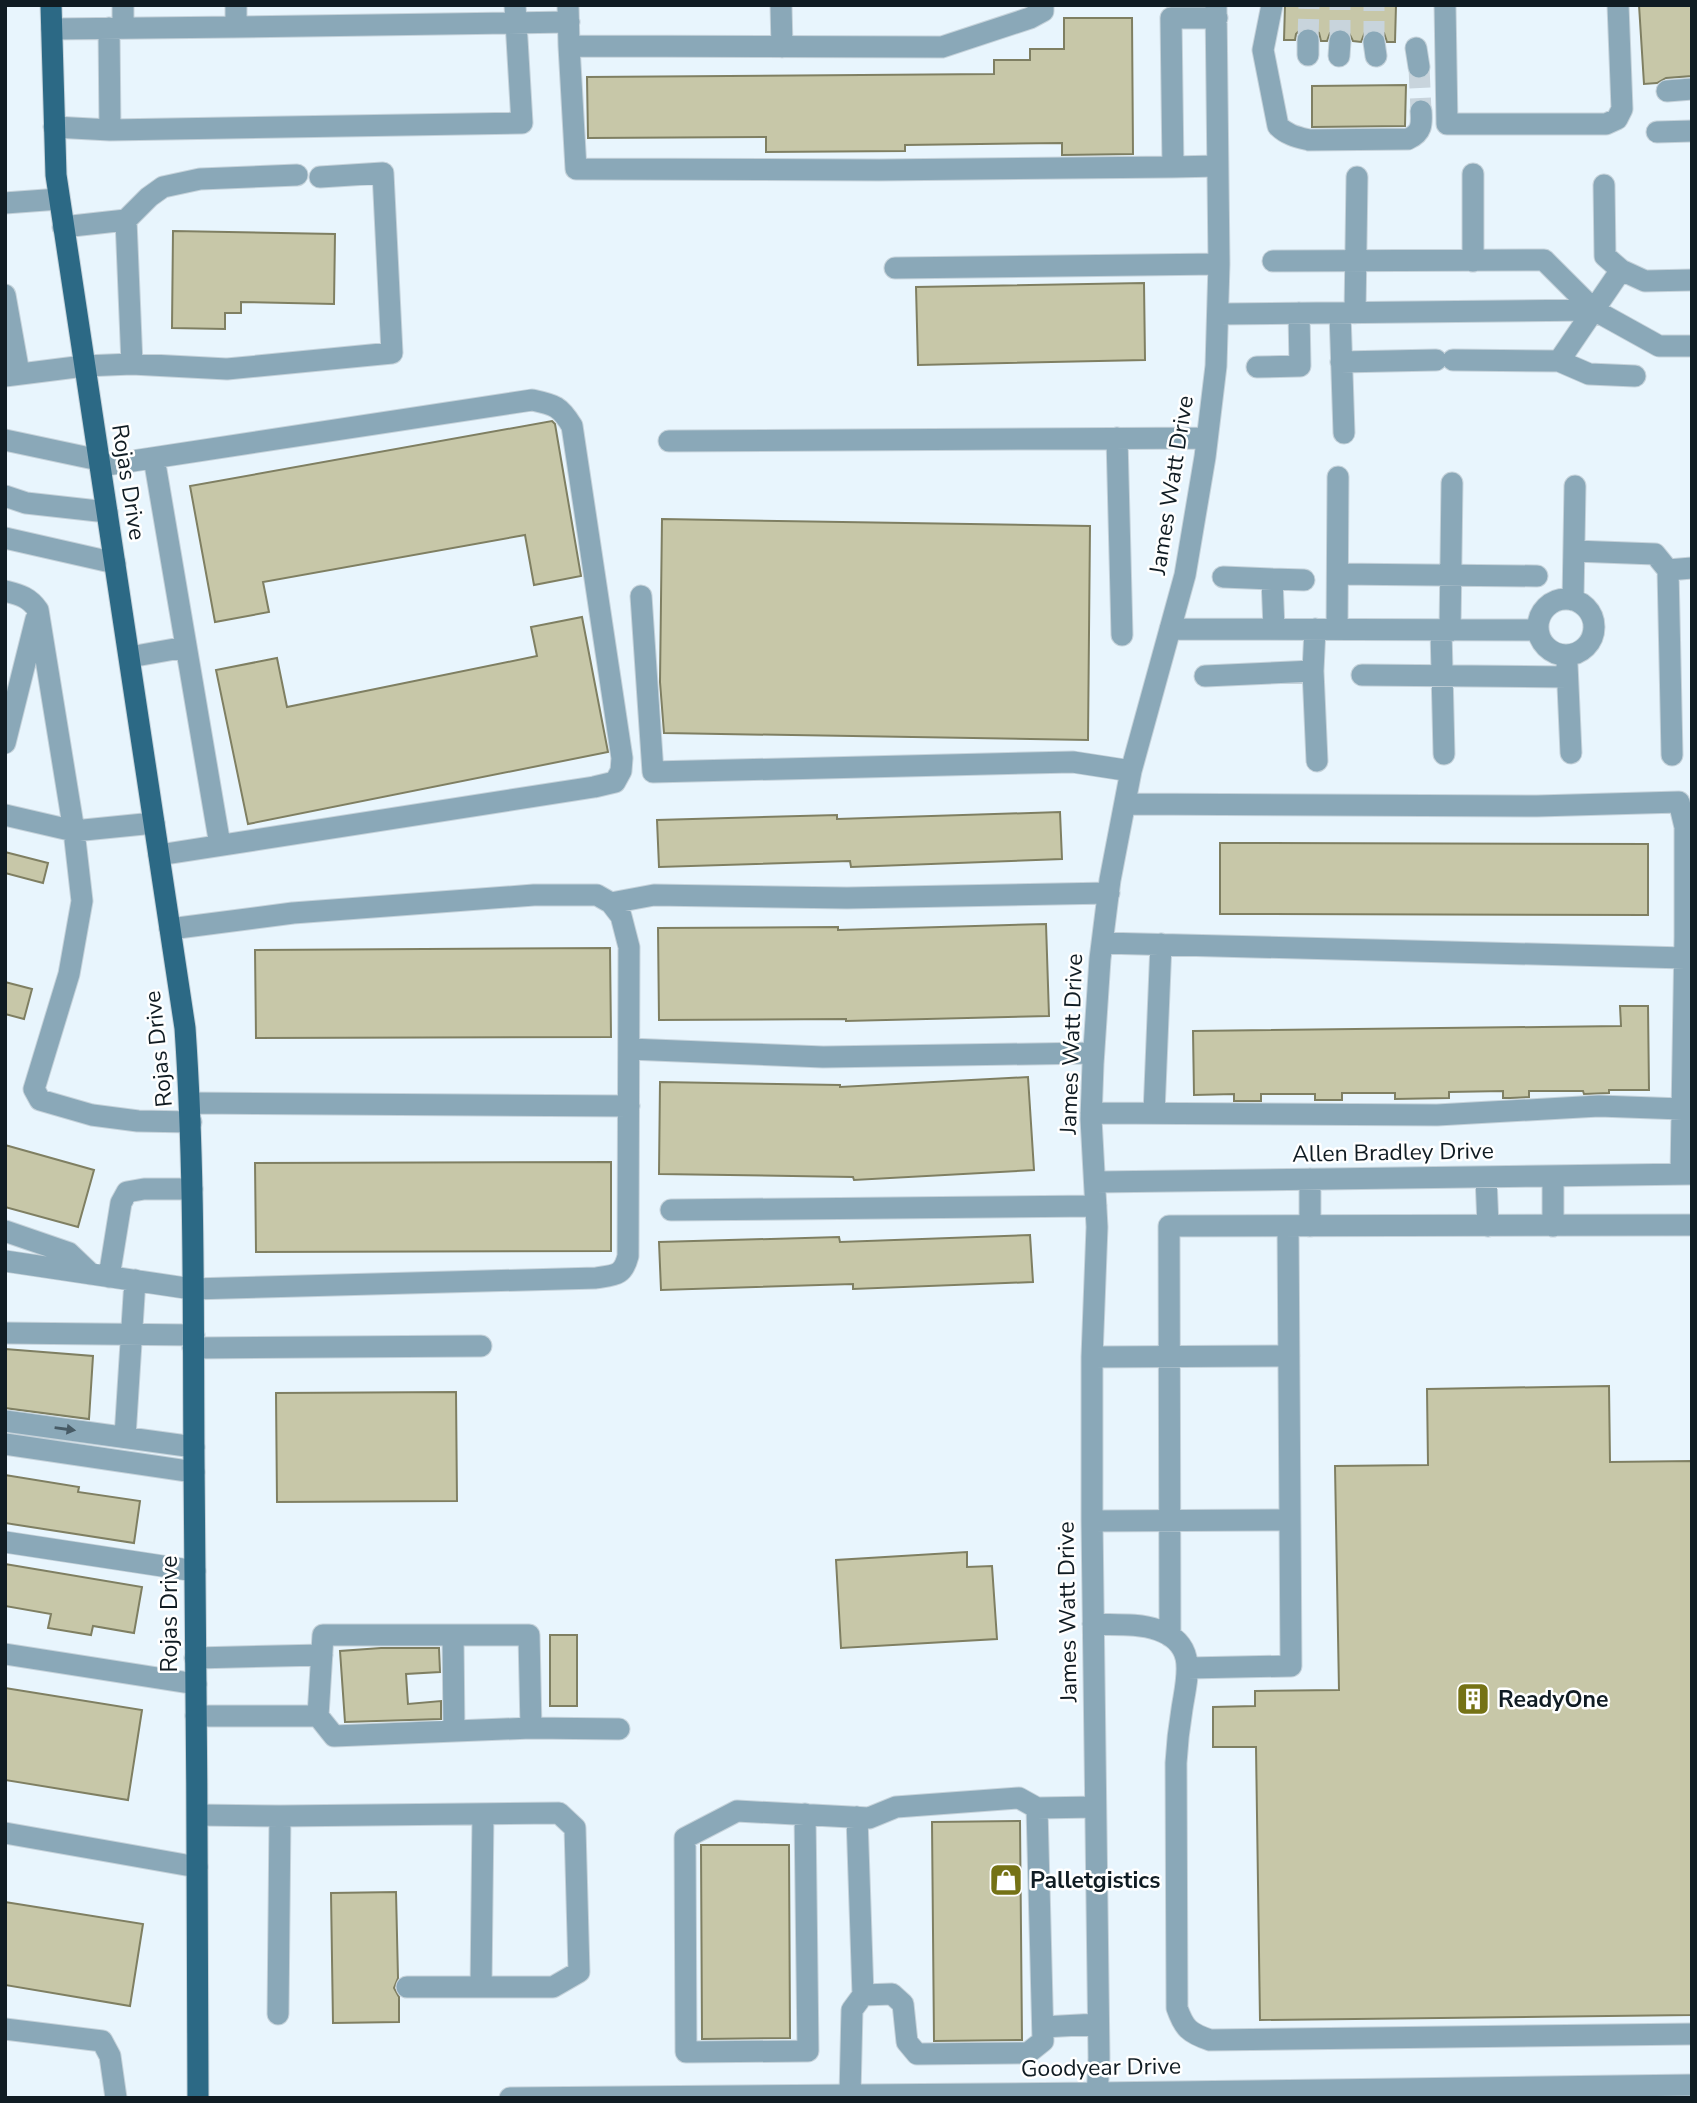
<svg xmlns="http://www.w3.org/2000/svg" width="1697" height="2103" font-family="'Nunito Sans',sans-serif">
<style>
.building{fill:#c7c7a8;stroke:#7f7f62;stroke-width:2}
.lines{fill:none;stroke-linecap:round;stroke-linejoin:round}
.minor-tunnel{stroke:#c8d4dc;stroke-width:21;stroke-dasharray:21 10;stroke-linecap:butt}
.minor-casing{stroke:#c5d2da;stroke-width:23}
.major-casing{stroke:#c5d2da;stroke-width:23}
.minor{stroke:#8aa8b8;stroke-width:21}
.major{stroke:#2c6985;stroke-width:21}
.oneway{fill:#475b66}
.labels{text-anchor:middle;stroke-width:5;stroke-linejoin:round;paint-order:stroke}
.street-label{font-size:23px;fill:#101c23;stroke:#fff}
.poi-label{font-size:23px;font-weight:bold;fill:#101c23;stroke:#fff;text-anchor:start}
</style>
<rect width="100%" height="100%" fill="#e8f5fd"/>
<!-- building -->
<path class="building" d="M 1285,5 L 1396,5 L 1395,42 L 1387,42 L 1384,33 L 1373,29 L 1365,32 L 1361,42 L 1353,41 L 1348,31 L 1340,28 L 1330,33 L 1327,41 L 1321,41 L 1319,33 L 1309,27 L 1301,29 L 1296,34 L 1295,40 L 1284,40 Z
M 1639,5 L 1692,5 L 1692,76 L 1666,78 L 1657,83 L 1644,84 Z
M 1064,18 L 1132,18 L 1133,154 L 1062,155 L 1062,143 L 905,145 L 905,151 L 766,152 L 766,137 L 588,138 L 587,77 L 994,74 L 994,60 L 1030,60 L 1030,49 L 1064,49 Z
M 1406,85 L 1405,126 L 1312,127 L 1312,86 Z
M 173,231 L 335,234 L 334,304 L 241,302 L 241,313 L 225,313 L 225,329 L 172,328 Z
M 1144,283 L 1145,360 L 918,365 L 916,287 Z
M 552,421 L 555,424 L 581,576 L 534,585 L 525,535 L 263,582 L 269,612 L 215,622 L 190,486 Z
M 662,519 L 1090,526 L 1088,740 L 664,733 L 660,682 Z
M 582,617 L 608,752 L 248,824 L 216,670 L 277,658 L 287,707 L 537,656 L 531,627 Z
M 1060,812 L 1062,859 L 851,867 L 850,861 L 659,867 L 657,820 L 837,815 L 837,819 Z
M 1220,843 L 1648,844 L 1648,915 L 1220,914 Z
M 5,852 L 48,863 L 43,883 L 5,873 Z
M 1046,924 L 1049,1016 L 846,1021 L 846,1019 L 659,1020 L 658,928 L 838,927 L 838,930 Z
M 610,948 L 611,1037 L 256,1038 L 255,950 Z
M 5,982 L 32,989 L 24,1019 L 5,1014 Z
M 1620,1006 L 1648,1006 L 1649,1090 L 1609,1090 L 1609,1093 L 1584,1094 L 1583,1091 L 1529,1091 L 1529,1097 L 1510,1098 L 1503,1098 L 1503,1091 L 1449,1092 L 1449,1098 L 1395,1099 L 1395,1093 L 1342,1093 L 1342,1100 L 1315,1100 L 1315,1094 L 1261,1094 L 1261,1101 L 1234,1101 L 1234,1094 L 1194,1095 L 1193,1031 L 1621,1026 Z
M 1028,1077 L 1034,1170 L 854,1180 L 853,1177 L 659,1174 L 660,1082 L 840,1085 L 840,1087 Z
M 5,1145 L 94,1170 L 78,1227 L 5,1207 Z
M 611,1162 L 611,1251 L 256,1252 L 255,1163 Z
M 1030,1235 L 1033,1282 L 853,1289 L 853,1284 L 661,1290 L 659,1242 L 839,1237 L 840,1242 Z
M 5,1349 L 93,1356 L 89,1419 L 5,1408 Z
M 1609,1386 L 1610,1462 L 1692,1461 L 1692,2015 L 1260,2020 L 1256,1747 L 1213,1747 L 1213,1707 L 1255,1706 L 1255,1691 L 1339,1690 L 1335,1466 L 1428,1465 L 1427,1389 Z
M 456,1392 L 457,1501 L 277,1502 L 276,1393 Z
M 5,1475 L 79,1487 L 78,1492 L 140,1501 L 134,1543 L 5,1523 Z
M 967,1552 L 967,1567 L 992,1566 L 997,1639 L 841,1648 L 836,1560 Z
M 5,1564 L 142,1587 L 134,1633 L 93,1626 L 91,1635 L 48,1628 L 51,1614 L 5,1606 Z
M 550,1635 L 577,1635 L 577,1706 L 550,1706 Z
M 381,1648 L 439,1648 L 440,1672 L 406,1674 L 408,1704 L 441,1701 L 441,1719 L 345,1722 L 340,1651 Z
M 5,1688 L 142,1710 L 128,1800 L 5,1780 Z
M 1020,1821 L 1022,2040 L 934,2041 L 932,1822 Z
M 701,1845 L 789,1845 L 790,2038 L 702,2039 Z
M 396,1892 L 398,1978 L 394,1988 L 399,1997 L 399,2022 L 333,2023 L 331,1893 Z
M 5,1902 L 143,1924 L 130,2006 L 5,1985 Z"/>
<g class="lines">
<!-- minor-tunnel -->
<path class="minor-tunnel" d="M 1308,40 L 1309,5
M 1340,41 L 1340,5
M 1374,42 L 1374,5
M 1419,67 L 1421,111"/>
<defs>
<path id="minor" d="M 236,5 L 236,27 L 569,22
M 568,5 L 569,46 L 942,47 L 1030,18 L 1043,11 L 1043,5
M 781,5 L 782,47
M 1272,5 L 1263,50 L 1278,126 C 1287,135 1297,137 1309,140 L 1408,139 C 1422,133 1422,124 1421,111
M 1445,5 L 1447,124 L 1606,124 L 1617,119 L 1622,109 L 1618,5
M 1217,18 L 1171,18 L 1173,167 L 1217,166
M 123,28 L 123,5
M 52,29 L 236,27
M 1374,42 L 1376,56
M 569,46 L 576,169 L 879,170 L 1173,167
M 1416,48 L 1419,67
M 1308,55 L 1308,40
M 1339,56 L 1340,41
M 1667,91 L 1692,89
M 54,127 L 110,130 L 109,28
M 110,130 L 522,123 L 515,5
M 1657,132 L 1692,131
M 1604,185 L 1605,256 L 1621,270
M 5,203 L 59,199
M 126,220 L 149,197 L 163,187 L 200,179 L 297,175
M 63,227 L 126,220 L 132,364
M 1273,261 L 1544,260 L 1594,310 L 1659,346 L 1692,346
M 1473,261 L 1473,174
M 895,268 L 1219,264
M 5,295 L 19,373
M 1340,313 L 1344,433
M 1355,313 L 1357,177
M 1219,314 L 1594,310
M 1453,360 L 1559,361 L 1621,270 L 1645,281 L 1692,280
M 1559,361 L 1589,374 L 1635,376
M 1341,362 L 1436,360
M 1257,367 L 1300,366 L 1299,313
M 5,376 L 84,366 L 132,364 L 227,369 L 392,353 L 383,173 L 320,177
M 1117,438 L 1122,635
M 5,440 L 99,460
M 669,441 L 1207,438
M 154,458 L 220,845
M 100,466 L 532,400 C 555,405 560,406 572,426 L 622,758 L 621,771 L 615,782 L 594,787 L 159,855
M 5,496 L 26,503 L 107,512
M 5,538 L 115,563
M 1574,551 L 1655,554 L 1668,570 L 1672,755
M 1668,570 L 1692,568
M 1338,574 L 1537,576
M 1223,577 L 1272,579 L 1274,629
M 1272,579 L 1304,580
M 5,591 C 20,595 29,597 38,610 L 74,831 L 154,823
M 641,596 L 653,772 L 1073,762 L 1131,771
M1538 627a28 28 0 1 1 56 0a28 28 0 1 1-56 0Z
M 1573,600 L 1575,486
M 1170,629 L 1538,630
M 1315,629 L 1313,671 L 1317,761
M 1337,629 L 1338,477
M 1441,630 L 1444,754
M 1450,631 L 1452,483
M 130,657 L 186,647
M 1567,664 L 1571,753
M 1362,675 L 1567,677
M 1205,676 L 1313,671
M 5,743 L 36,619
M 1125,804 L 1537,806 L 1679,802 L 1685,827 L 1685,937 L 1681,1174
M 5,815 L 74,831 L 82,901 L 69,974 L 34,1089 L 40,1100 L 92,1115 L 138,1121 L 191,1122
M 611,903 L 654,895 L 847,898 L 1109,893
M 1102,943 L 1685,958
M 629,1049 L 823,1057 L 1093,1053
M 190,1103 L 629,1106
M 1091,1113 L 1437,1115 L 1599,1106 L 1682,1109
M 1154,1113 L 1161,944
M 1553,1176 L 1553,1226
M 1486,1177 L 1488,1226
M 1310,1179 L 1310,1226
M 1096,1182 L 1692,1174
M 671,1210 L 1096,1206
M 5,1231 L 69,1253 L 91,1274
M 5,1261 L 192,1289 L 596,1278 C 615,1275 623,1276 628,1256 L 629,947 L 621,916 L 611,903 L 597,895 L 534,895 L 293,913 L 170,929
M 109,1277 L 121,1203 L 127,1192 L 144,1189 L 192,1189
M 5,1333 L 194,1335
M 193,1348 L 481,1346
M 1092,1357 L 1289,1356
M 5,1421 L 194,1447
M 125,1437 L 135,1280
M 5,1444 L 194,1472
M 1092,1521 L 1290,1520
M 5,1542 L 195,1571
M 1093,1624 C 1114,1625 1138,1623 1158,1630 C 1198,1644 1187,1677 1182,1709 C 1179,1727 1177,1745 1176,1763 L 1177,2008 C 1184,2028 1189,2033 1210,2040 L 1692,2034
M 453,1636 L 454,1731
M 1170,1636 L 1169,1226 L 1692,1225
M 5,1654 L 196,1684
M 195,1658 L 322,1655
M 1188,1668 L 1291,1666 L 1288,1226
M 196,1716 L 318,1716 L 334,1736 L 531,1728 L 529,1635 L 323,1635 L 318,1716
M 531,1728 L 619,1729
M 805,1814 L 808,2051 L 686,2052 L 685,1838 L 737,1811 L 869,1818 L 896,1807 L 1019,1798 L 1037,1808
M 198,1815 L 280,1816 L 278,2014
M 280,1816 L 559,1813 L 575,1828 L 579,1972 L 553,1987 L 407,1987
M 857,1817 L 863,1995
M 5,1833 L 197,1867
M 481,1987 L 483,1814
M 1043,2027 L 1098,2024
M 5,2029 L 102,2041 L 110,2056 L 116,2098
M 850,2095 L 852,2010 L 863,1995 L 892,1994 L 903,2004 L 907,2042 L 917,2054 L 1028,2053 L 1043,2041 L 1037,1808 L 1095,1807
M 510,2098 L 1097,2093 L 1692,2085
M 1097,2098 L 1099,2058 L 1092,1521 L 1092,1357 L 1097,1227 L 1091,1119 L 1093,1064 L 1100,959 L 1110,880 L 1131,771 L 1185,575 L 1205,457 L 1216,366 L 1219,264 L 1216,5"/>
<path id="major" d="M 51,5 L 56,175 L 185,1028 C 195,1173 193,1318 194,1463 C 196,1675 198,1886 198,2098"/>
</defs>
<!-- minor casing -->
<use href="#minor" class="minor-casing"/>
<!-- major casing -->
<use href="#major" class="major-casing"/>
<!-- minor -->
<use href="#minor" class="minor"/>
<!-- major -->
<use href="#major" class="major"/>
</g>
<!-- one-way arrows -->
<defs><path id="oneway-solid" d="M-6-.8H1V-3.2L6.5 0L1 3.2V.8H-6Z" transform="scale(1.75)"/></defs>
<use class="oneway" href="#oneway-solid" transform="translate(65 1429) rotate(8)"/>
<!-- icons -->
<defs>
<symbol id="building-square" viewBox="-11 -11 22 22"><rect x="-9" y="-9" width="18" height="18" rx="4" fill="#757215" stroke="#fff"/><path d="M-4-6H4V6H1V3H-1V6H-4ZM-2.5-4.3h1.7v1.8h-1.7ZM.8-4.3h1.7v1.8H.8ZM-2.5-1h1.7V.8h-1.7ZM.8-1h1.7V.8H.8Z" fill="#fff"/></symbol>
<symbol id="shop-square" viewBox="-11 -11 22 22"><rect x="-9" y="-9" width="18" height="18" rx="4" fill="#757215" stroke="#fff"/><path d="M-5-2.5h2.3a2.7 3.5 0 0 1 5.4 0H5L5.5 6h-11ZM-1.5-2.5h3a1.5 2.3 0 0 0-3 0Z" fill="#fff"/></symbol>
</defs>
<g fill-rule="evenodd">
<use href="#building-square" x="1454" y="1680" width="38" height="38"/>
<use href="#shop-square" x="987" y="1861" width="38" height="38"/>
</g>
<g class="labels">
<!-- street labels -->
<g class="street-label">
<text transform="translate(129 482) rotate(81)" y="8">Rojas Drive</text>
<text transform="translate(1171 485) rotate(-81)" y="8">James Watt Drive</text>
<text transform="translate(1071 1044) rotate(-88)" y="8">James Watt Drive</text>
<text transform="translate(158 1049) rotate(-96)" y="8">Rojas Drive</text>
<text transform="translate(1393 1152) rotate(-1)" y="8">Allen Bradley Drive</text>
<text transform="translate(1067 1612) rotate(-91)" y="8">James Watt Drive</text>
<text transform="translate(169 1614) rotate(-90)" y="8">Rojas Drive</text>
<text transform="translate(1101 2067) rotate(-1)" y="8">Goodyear Drive</text>
</g>
<!-- poi labels -->
<g class="poi-label">
<text x="1498" y="1707">ReadyOne</text>
<text x="1030" y="1888">Palletgistics</text>
</g>
</g>
<!-- border -->
<rect width="1697" height="2103" fill="none" stroke="#101c23" stroke-width="14"/>
</svg>
